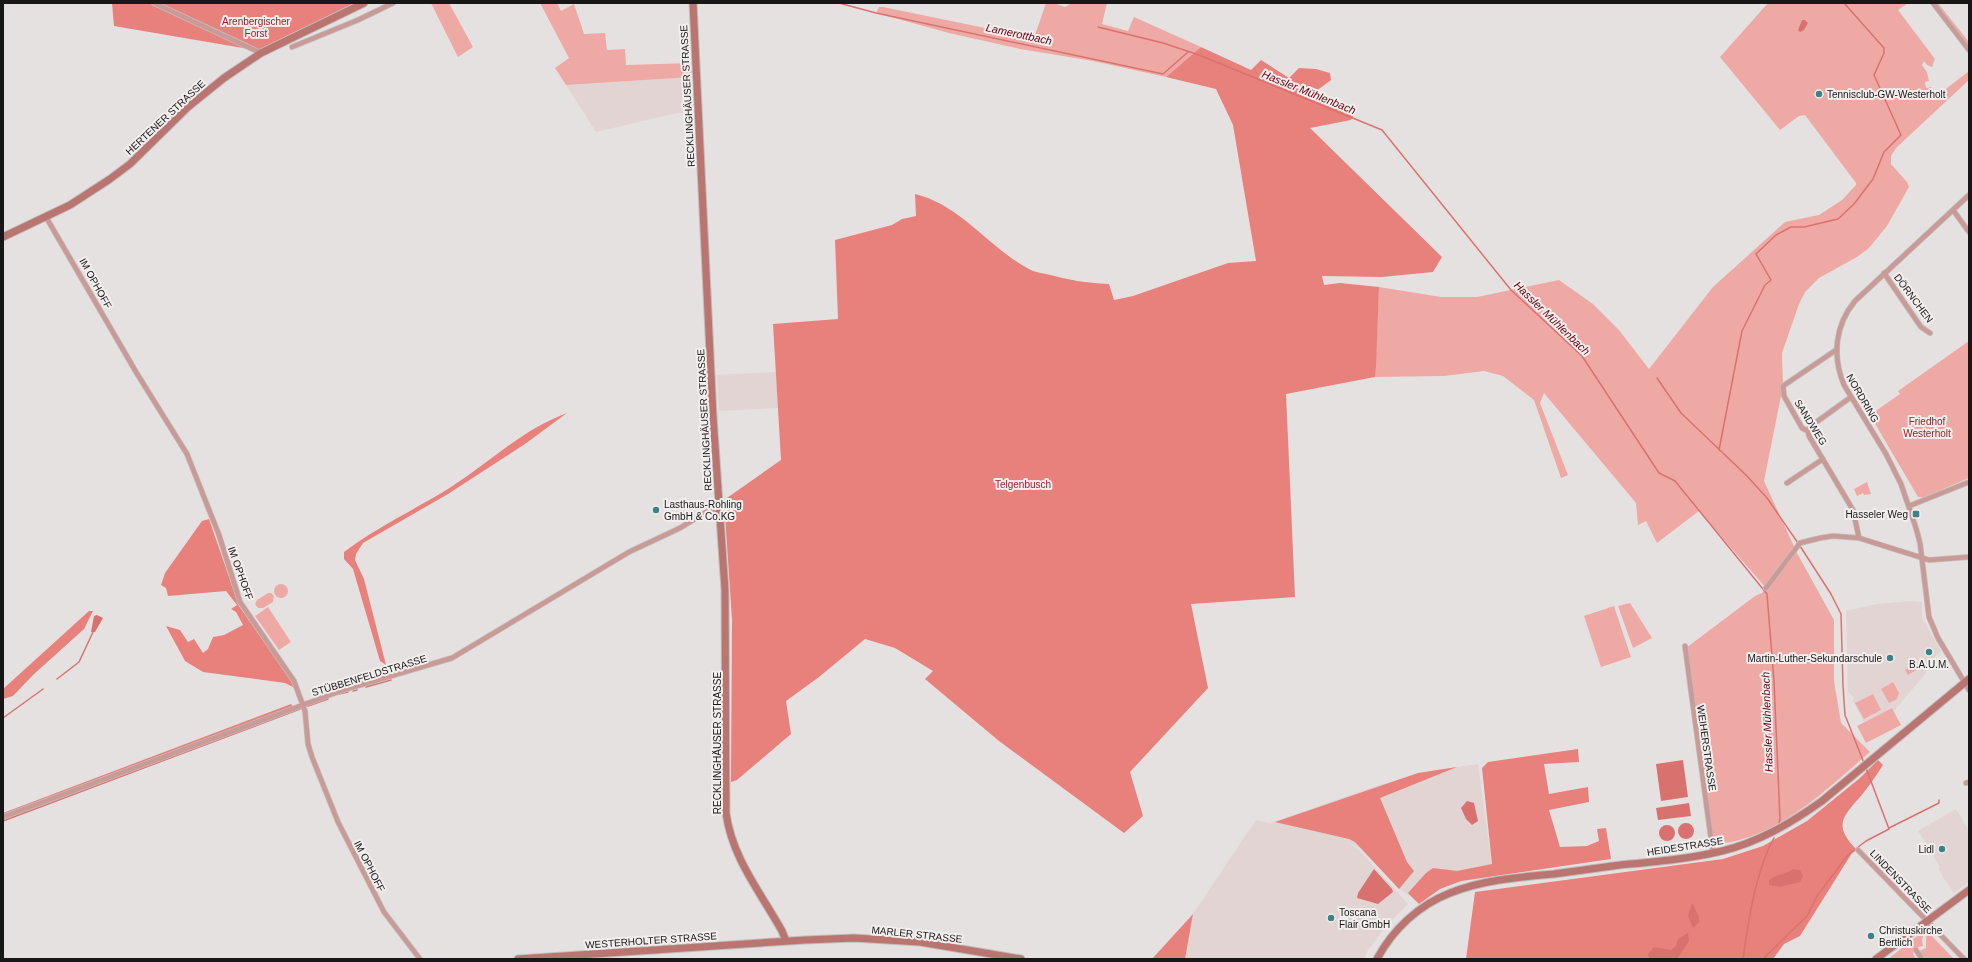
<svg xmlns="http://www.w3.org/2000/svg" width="1972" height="962" font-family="Arial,sans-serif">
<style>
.built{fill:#e1d4d2}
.green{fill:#efa9a5}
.forest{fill:#e8807c}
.water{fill:#d9726f}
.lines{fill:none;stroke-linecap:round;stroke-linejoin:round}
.stream{stroke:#d9726f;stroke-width:1.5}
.street-casing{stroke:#c1bdbd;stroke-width:6}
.secondary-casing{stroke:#c1bdbd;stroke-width:9}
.street{stroke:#ca9a96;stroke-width:4.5}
.secondary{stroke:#ba7571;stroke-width:7}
.poi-dot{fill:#3b8389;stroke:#f3eeee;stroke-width:1.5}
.labels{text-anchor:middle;stroke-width:4;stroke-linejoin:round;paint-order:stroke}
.park-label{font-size:10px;fill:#9b1e27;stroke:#f3eeee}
.poi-label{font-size:10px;fill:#181717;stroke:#f3eeee;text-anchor:start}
.street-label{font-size:10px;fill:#181717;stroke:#f3eeee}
.water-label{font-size:11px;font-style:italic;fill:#640210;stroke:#f3eeee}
</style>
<rect width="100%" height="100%" fill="#e6e1e1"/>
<!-- built -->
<path class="built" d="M 692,77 L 694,112 L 677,113 L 596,132 L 566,85 Z
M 776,372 L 778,408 L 719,411 L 717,375 Z
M 1909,601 L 1922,602 L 1922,618 L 1941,651 L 1927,664 L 1926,673 L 1894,711 L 1892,708 L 1864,722 L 1853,701 L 1854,697 L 1848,692 L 1846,611 L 1877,604 Z
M 1478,764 L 1493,874 L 1439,888 L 1418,901 L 1399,889 L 1361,849 L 1345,841 L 1360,851 L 1408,904 L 1387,925 L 1368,950 L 1364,959 L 1185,959 L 1193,914 L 1256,820 L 1295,829 L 1270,823 L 1379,785 L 1430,771 Z
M 1956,809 L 1969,831 L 1969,882 L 1954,893 L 1943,877 L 1938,868 L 1940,867 L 1918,831 Z"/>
<!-- green -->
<path class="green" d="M 431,3 L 449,3 L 473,47 L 458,57 Z
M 540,3 L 557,3 L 561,11 L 574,4 L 584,34 L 605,33 L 607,50 L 625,49 L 626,65 L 691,63 L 692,77 L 566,85 L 555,68 L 569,58 Z
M 1046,3 L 1054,3 L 1065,7 L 1072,3 L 1107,3 L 1102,24 L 1128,31 L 1134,17 L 1201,47 L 1166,77 L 1093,61 L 1020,49 L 949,33 L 876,13 L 879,7 L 883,7 L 1034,38 Z
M 1768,3 L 1908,3 L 1898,10 L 1935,59 L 1932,67 L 1927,65 L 1924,61 L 1922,65 L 1927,72 L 1929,81 L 1925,82 L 1926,88 L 1931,87 L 1938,95 L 1969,71 L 1969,80 L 1896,148 L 1891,156 L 1891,164 L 1907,182 L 1909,187 L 1887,226 L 1869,248 L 1857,257 L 1819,278 L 1805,292 L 1799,304 L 1782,353 L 1783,386 L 1764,481 L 1797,553 L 1834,620 L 1834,681 L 1841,723 L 1870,752 C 1826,790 1778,838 1717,844 L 1713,841 L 1686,648 L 1755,596 L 1762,593 L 1766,588 L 1699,511 L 1657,543 L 1646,521 L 1638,525 L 1636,503 L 1544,393 L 1540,403 L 1568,475 L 1561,478 L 1534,400 L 1503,376 L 1484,371 L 1444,376 L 1375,377 L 1379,287 L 1441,297 L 1477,297 L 1559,280 L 1593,304 L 1619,330 L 1649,369 L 1713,287 L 1785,222 L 1819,215 L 1842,200 L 1856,185 L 1856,183 L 1805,115 L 1799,116 L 1780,130 L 1720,57 Z
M 1933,3 L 1938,3 L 1969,42 L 1969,50 Z
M 1969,341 L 1969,478 L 1924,497 L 1918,497 L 1870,415 L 1900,394 L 1898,391 Z
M 1867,482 L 1871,494 L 1864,495 L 1863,493 L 1857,496 L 1854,489 Z
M274 591a7 7 0 1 1 14 0a7 7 0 1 1-14 0Z
M 268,593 L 271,593 L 274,596 L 273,602 L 263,608 L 258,608 L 255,604 L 257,600 Z
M 1630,603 L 1652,638 L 1633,648 L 1618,606 Z
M 1614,606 L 1631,657 L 1601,667 L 1584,616 Z
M 268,607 L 291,642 L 279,650 L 255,616 Z
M 1915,664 L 1918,669 L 1908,675 L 1905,670 Z
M 1893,682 L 1899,693 L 1897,699 L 1889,703 L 1881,689 Z
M 1873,694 L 1881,710 L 1864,719 L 1855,703 Z
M 1892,708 L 1901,725 L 1866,743 L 1857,726 Z
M 1926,929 L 1922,940 L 1923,946 L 1915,948 L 1913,954 L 1916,959 L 1888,959 Z
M 1928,932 L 1954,959 L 1926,959 L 1919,951 L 1926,948 L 1926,937 Z"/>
<!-- forest -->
<path class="forest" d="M 112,3 L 357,3 L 260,51 L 114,26 Z
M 1201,47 L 1251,70 L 1261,60 L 1289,78 L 1299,68 L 1316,69 L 1330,73 L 1331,80 L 1319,89 L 1319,93 L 1355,113 L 1351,120 L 1310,128 L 1442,257 L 1433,272 L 1382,277 L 1322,276 L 1324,285 L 1340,283 L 1379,287 L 1376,367 L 1375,377 L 1286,394 L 1295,597 L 1191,604 L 1208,688 L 1130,772 L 1143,816 L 1124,833 L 999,741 L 925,679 L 933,671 L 895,648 L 865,639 L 819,677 L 786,701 L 791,734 L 737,780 L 731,782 L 732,620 L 724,500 L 781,460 L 773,324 L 838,319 L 835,240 L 892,225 L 902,219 L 916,216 L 915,194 C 961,205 989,248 1029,269 C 1034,272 1041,273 1046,274 C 1070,280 1085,283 1109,284 L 1114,300 L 1133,296 L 1228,263 L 1256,261 L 1233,125 L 1216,89 L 1166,77 Z
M 567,413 L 525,444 L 448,494 L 363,543 L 356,554 L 355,560 L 364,579 L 386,665 L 380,661 L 353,569 L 344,559 L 344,552 C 377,527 416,509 451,487 C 490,462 523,429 567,413 Z
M 209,519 L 239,606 L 297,689 L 285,683 L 203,672 L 185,661 L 166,626 L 180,630 L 188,642 L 194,639 L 203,653 L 208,649 L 213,637 L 224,635 L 243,625 L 236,612 L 231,609 L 237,605 L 226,591 L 168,596 L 166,588 L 161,585 L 165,573 L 202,521 Z
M 89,611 L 93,611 L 84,629 L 33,675 L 13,696 L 3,699 L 3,689 Z
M 291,704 L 296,710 L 3,820 L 3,813 Z
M 1578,749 L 1579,762 L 1544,764 L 1549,794 L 1588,787 L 1589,802 L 1549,810 L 1560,847 L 1587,846 L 1599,841 L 1597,829 L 1606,828 L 1611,859 L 1461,881 L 1440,889 L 1419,904 L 1408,893 L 1426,873 L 1433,868 L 1457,871 L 1492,864 L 1482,768 L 1488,762 Z
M 1878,760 L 1883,765 C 1876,776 1869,786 1861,796 C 1842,817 1833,826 1857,850 L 1852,853 L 1800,936 L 1784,944 L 1773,959 L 1466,959 L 1475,892 L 1723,859 L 1763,846 L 1807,821 L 1860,778 Z
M 1457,767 L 1380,798 L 1407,862 L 1414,871 L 1399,889 L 1355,842 L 1349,839 L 1275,822 L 1418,773 Z
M 1193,914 L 1185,959 L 1152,959 Z"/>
<!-- water -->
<path class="water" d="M 1802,20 L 1805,20 L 1808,23 L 1804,30 L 1800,32 L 1798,30 Z
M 97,615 L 103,618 L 95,632 L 91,632 L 94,616 Z
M 1683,760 L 1688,797 L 1661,801 L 1656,764 Z
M 1467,801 L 1474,803 L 1478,821 L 1472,825 L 1466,819 L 1461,808 Z
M 1689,803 L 1691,816 L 1658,820 L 1656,808 Z
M1678 831a8 8 0 1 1 16 0a8 8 0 1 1-16 0Z
M1659 833a8 8 0 1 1 16 0a8 8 0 1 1-16 0Z
M 1374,869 L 1392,889 L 1393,892 L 1378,904 L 1357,898 L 1358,893 Z
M 1793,869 L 1800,870 L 1803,876 L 1800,882 L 1780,887 L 1769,885 L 1769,880 C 1776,874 1785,875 1793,869 Z
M 1692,903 L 1699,917 L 1699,922 L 1693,928 L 1688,916 Z
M 1688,933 L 1689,941 L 1677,959 L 1649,959 L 1648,954 L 1654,947 L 1671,950 L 1676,946 L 1678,939 Z"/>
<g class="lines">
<!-- stream -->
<path class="stream" d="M 839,3 L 876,13 L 1163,74 L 1188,52
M 1098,27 L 1163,43 L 1199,55 L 1382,130 L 1511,290 L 1582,356 L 1659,473 L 1675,481 L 1767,594 L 1774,681 L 1780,819 L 1779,823
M 1657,378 L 1681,413 L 1746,475 L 1767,498 L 1798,543
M 1719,450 L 1742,331 L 1765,285 L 1771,280 L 1756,254 L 1776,235 L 1791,227 L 1804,227 L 1838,219 L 1854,204 L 1873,179 L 1884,152 L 1901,135 L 1874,75 L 1884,53 L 1884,48 L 1844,3
M 1800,546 L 1831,594 L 1841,614 L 1843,686 L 1845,715 L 1864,763
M 57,679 L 79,662 L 93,632
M 366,687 L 391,680
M 353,691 L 357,690
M 339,694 L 348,692
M 308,706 L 328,699
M 3,718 L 43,689
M 3,821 L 300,709
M 1889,828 L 1939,803 L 1939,800
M 1743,959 C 1748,922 1756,870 1774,838
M 1763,959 L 1807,916 L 1817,896 L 1848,855 L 1866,841 L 1889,829 L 1866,768"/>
<defs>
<path id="street" d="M 154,3 L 261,53
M 1933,3 L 1969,50
M 292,47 L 358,20 L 393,3
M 1969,195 L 1855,301 C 1835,325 1832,356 1844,385 L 1886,454 L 1901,484 L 1916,528 L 1920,543 L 1929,617 L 1938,638 L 1969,690
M 1953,210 L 1969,232
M 46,217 L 136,372 L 187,454 L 219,535 L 240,602 L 294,681 L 305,711 L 308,744 L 312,757 L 338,822 L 384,912 L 420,959
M 1884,273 L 1921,327 L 1930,333
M 1836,350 L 1783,386 L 1784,396 L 1802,428 L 1808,431 L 1809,436 L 1853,510 L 1859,538
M 1808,431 L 1811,426 L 1851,397
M 1787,483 L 1823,459
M 1909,506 L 1969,482
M 1766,588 L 1800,543 L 1820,538 L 1833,536 L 1859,538 L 1929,560 L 1969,557
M 1685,646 L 1713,853
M 1966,783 L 1969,782
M 3,817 L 343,690 L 452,658 L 629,552 L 680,528 L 708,511 L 719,509
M 1858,850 L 1964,959
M 1916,950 L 1922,959"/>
<path id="secondary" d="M 693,3 L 713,416 L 725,590 L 726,813 C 732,858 761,893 782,931 L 786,941
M 3,237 L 70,205 L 110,179 L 130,164 L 188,107 L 224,78 L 261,53 L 364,3
M 518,959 L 805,940 L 854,938 L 920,942 L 1021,959
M 1377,959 C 1393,929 1419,905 1450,893 C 1482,880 1520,877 1554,874 C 1576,871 1598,868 1620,865 C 1654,862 1689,859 1722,851 C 1759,842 1791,823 1822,801 L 1969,679
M 1876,959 L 1969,890"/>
</defs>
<!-- street casing -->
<use href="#street" class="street-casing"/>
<!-- secondary casing -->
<use href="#secondary" class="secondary-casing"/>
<!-- street -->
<use href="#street" class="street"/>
<!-- secondary -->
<use href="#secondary" class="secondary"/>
</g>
<!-- markers -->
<g class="poi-dot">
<circle cx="1819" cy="94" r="4"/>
<circle cx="656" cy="510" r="4"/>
<rect x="1912" y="510" width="8" height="8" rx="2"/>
<circle cx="1929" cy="652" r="4"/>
<circle cx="1890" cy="658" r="4"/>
<circle cx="1942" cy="849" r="4"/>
<circle cx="1331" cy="918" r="4"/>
<circle cx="1871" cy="936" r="4"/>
</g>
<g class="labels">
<!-- park labels -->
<g class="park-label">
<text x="256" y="25">Arenbergischer<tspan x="256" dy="12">Forst</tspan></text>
<text x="1927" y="425">Friedhof<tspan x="1927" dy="12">Westerholt</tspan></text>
<text x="1023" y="488">Telgenbusch</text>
</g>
<!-- poi labels -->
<g class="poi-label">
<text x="1827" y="98">Tennisclub-GW-Westerholt</text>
<text x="664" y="508">Lasthaus-Rohling<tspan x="664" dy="12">GmbH &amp; Co.KG</tspan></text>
<text x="1908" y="518" text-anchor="end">Hasseler Weg</text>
<text x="1882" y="662" text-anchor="end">Martin-Luther-Sekundarschule</text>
<text x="1929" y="668" text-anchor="middle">B.A.U.M.</text>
<text x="1934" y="853" text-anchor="end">Lidl</text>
<text x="1339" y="916">Toscana<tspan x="1339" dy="12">Flair GmbH</tspan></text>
<text x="1879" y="934">Christuskirche<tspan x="1879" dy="12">Bertlich</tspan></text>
</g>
<!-- street labels -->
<g class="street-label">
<text transform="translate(687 96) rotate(-93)" y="4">RECKLINGHÄUSER STRASSE</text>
<text transform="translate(165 117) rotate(-43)" y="4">HERTENER STRASSE</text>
<text transform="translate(96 283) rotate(61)" y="4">IM OPHOFF</text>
<text transform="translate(1914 298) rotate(53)" y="4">DÖRNCHEN</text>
<text transform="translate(1863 398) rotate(60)" y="4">NORDRING</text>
<text transform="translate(704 420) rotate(-93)" y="4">RECKLINGHÄUSER STRASSE</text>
<text transform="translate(1811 422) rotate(58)" y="4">SANDWEG</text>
<text transform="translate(241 573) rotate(70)" y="4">IM OPHOFF</text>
<text transform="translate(369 675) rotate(-17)" y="4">STÜBBENFELDSTRASSE</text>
<text transform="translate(717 743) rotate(-90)" y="4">RECKLINGHÄUSER STRASSE</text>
<text transform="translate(1707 748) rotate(82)" y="4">WEIHERSTRASSE</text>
<text transform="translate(1685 846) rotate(-9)" y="4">HEIDESTRASSE</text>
<text transform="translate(370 866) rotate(63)" y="4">IM OPHOFF</text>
<text transform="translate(1901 881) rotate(46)" y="4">LINDENSTRASSE</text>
<text transform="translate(917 934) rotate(6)" y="4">MARLER STRASSE</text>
<text transform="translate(651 940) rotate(-4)" y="4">WESTERHOLTER STRASSE</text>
</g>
<!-- water labels -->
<g class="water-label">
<text transform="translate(1019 34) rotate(12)" y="4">Lamerottbach</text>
<text transform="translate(1309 92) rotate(22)" y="4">Hassler Mühlenbach</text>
<text transform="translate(1552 318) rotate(44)" y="4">Hassler Mühlenbach</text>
<text transform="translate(1767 722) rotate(-92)" y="4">Hassler Mühlenbach</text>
</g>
</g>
<!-- border -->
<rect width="1972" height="962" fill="none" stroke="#181717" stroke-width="8"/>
</svg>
